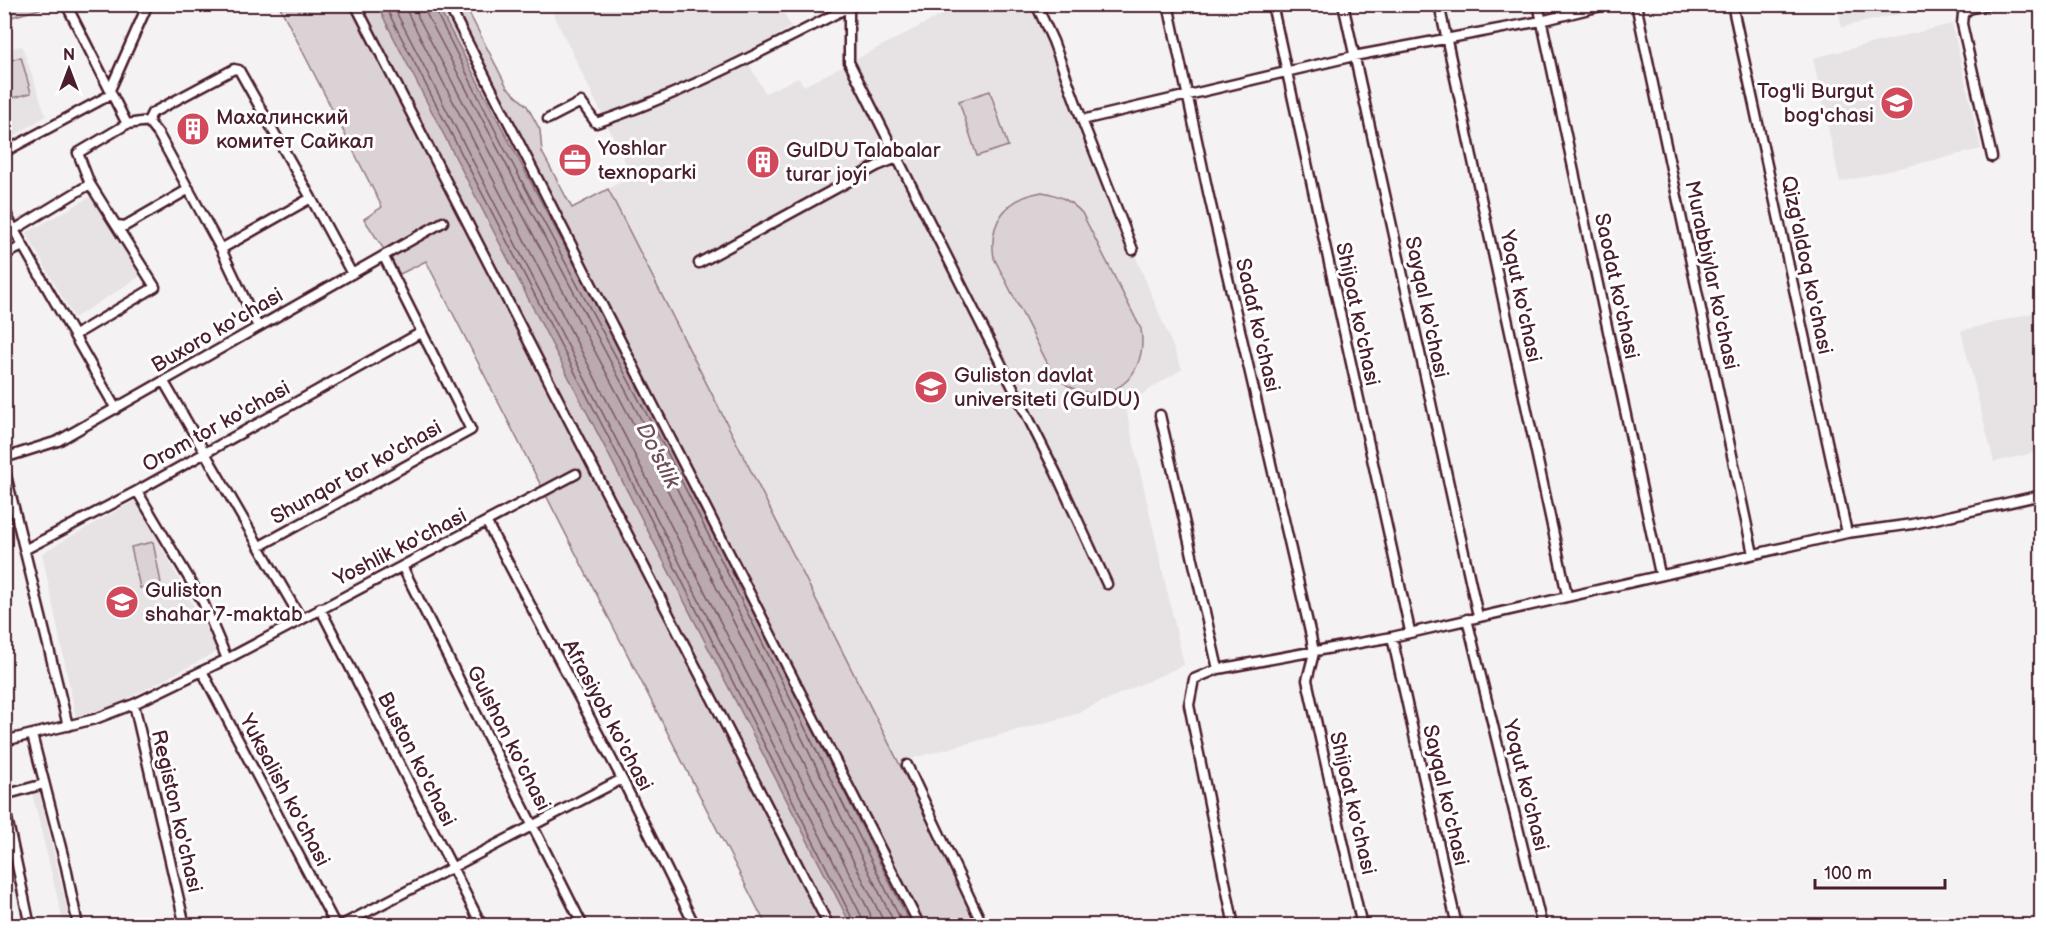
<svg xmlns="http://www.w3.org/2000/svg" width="2046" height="930" font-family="'Balsamiq Sans',sans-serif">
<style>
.built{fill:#e7e2e3}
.green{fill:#dbd2d5;stroke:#927880;stroke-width:1.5}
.water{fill:#baa9ae;stroke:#8d727a;stroke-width:1.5}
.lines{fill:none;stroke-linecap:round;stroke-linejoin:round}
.shore{stroke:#77565f;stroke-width:1.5}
.street-casing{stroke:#4a1f2b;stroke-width:13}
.street{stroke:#fff;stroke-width:8}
.labels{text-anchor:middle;stroke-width:6;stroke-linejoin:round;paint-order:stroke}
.poi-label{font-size:21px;fill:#4a1f2b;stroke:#fff;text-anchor:start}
.street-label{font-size:21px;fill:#4a1f2b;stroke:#fff}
.water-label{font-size:22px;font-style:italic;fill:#714f59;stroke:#fff}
</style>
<rect width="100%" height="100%" fill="#f4f2f2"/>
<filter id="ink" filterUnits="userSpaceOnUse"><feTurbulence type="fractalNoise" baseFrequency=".0167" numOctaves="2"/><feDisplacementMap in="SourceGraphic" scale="12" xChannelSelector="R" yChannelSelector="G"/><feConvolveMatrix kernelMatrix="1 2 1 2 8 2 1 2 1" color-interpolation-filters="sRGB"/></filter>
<g filter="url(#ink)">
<!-- built -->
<path class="built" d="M 549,5 L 780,5 L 791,27 L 744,55 L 765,93 L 798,78 L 804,86 L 961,5 L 1032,5 L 1182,369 L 1125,405 L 1184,665 L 1070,716 L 898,762 L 608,189 L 632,176 Z
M 1837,5 L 1837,4 L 1939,5 L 1842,27 Z
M 1952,24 L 1981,149 L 1840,182 L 1813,58 Z
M 22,46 L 46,116 L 5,142 L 5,50 Z
M 94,195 L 141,276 L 74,318 L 26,233 Z
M 2041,311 L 2041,451 L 1994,462 L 1961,331 Z
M 136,500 L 218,651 L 112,707 L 76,717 L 42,553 Z
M 39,790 L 71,925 L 64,925 L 32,792 Z"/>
<!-- green -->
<path class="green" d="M 5,4 L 42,5 L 43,8 L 5,19 Z
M 279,5 L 465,5 L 507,87 L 527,106 L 540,130 L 542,152 L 572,208 L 608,189 L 981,925 L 766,925 L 426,261 L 400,274 L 364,219 L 382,207 Z
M 21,57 L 31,93 L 9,99 L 5,84 L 5,62 Z
M 990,91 L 1008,146 L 977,156 L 959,101 Z
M 1042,192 C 1059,195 1070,200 1082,213 L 1141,329 C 1150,387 1094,415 1053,374 L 994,258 C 988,222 1006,198 1042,192 Z
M 153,542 L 161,583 L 140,588 L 131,547 Z"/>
<!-- water -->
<path class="water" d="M 377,5 L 437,5 L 673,451 L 911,925 L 851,925 Z"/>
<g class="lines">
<!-- shore -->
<path class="shore" d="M 384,4 L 641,500 L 856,926
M 392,4 L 862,917 L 863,926
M 403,4 L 870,913 L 872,926
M 416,4 L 418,17 L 653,461 L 886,926
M 425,4 L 426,13 L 661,457 L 896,926
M 432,4 L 504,148 L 668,454 L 904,926"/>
<defs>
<path id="street" d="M 66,4 L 127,124 L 148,121 L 159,135 L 221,249 L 258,327
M 355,4 L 829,926
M 448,4 L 920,926
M 849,4 L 849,62 L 1056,473 L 1107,584
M 1036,4 L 1053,41 L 1082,120
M 1168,4 L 1208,192 L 1311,636 L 1314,653 L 1307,680 L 1362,926
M 1272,4 L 1410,631
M 1343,4 L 1478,616
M 1439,4 L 1567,595
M 1538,4 L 1660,574
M 1636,4 L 1753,554
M 1732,4 L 1847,533
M 1990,4 L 1969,9 L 1963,14 L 1962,24 L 1992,157
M 110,90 L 148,4
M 548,119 L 581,102 L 596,123 C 683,94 767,49 849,7
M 148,121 L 152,113 L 234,69 L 239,70 L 311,198
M 4,152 L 112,94
M 90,184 L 14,230 L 116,409
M 4,209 L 14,230
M 117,225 L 125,226 L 189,189
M 221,249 L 311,198 L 352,274
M 1133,250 L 1082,120 L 1354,56 L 1541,21 L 1609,4
M 4,255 L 23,246
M 699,263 L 877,166 L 897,158
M 75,335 L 155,287 L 90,184 L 78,153 L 127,124
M 164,382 L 301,619
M 1160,415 L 1218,669
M 4,458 L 58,441 L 443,222
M 4,467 L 68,726
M 137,491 L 203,602 L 227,659
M 487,523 L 622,779 L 695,926
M 260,546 L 471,430 L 384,257
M 26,549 L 137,491 L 422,332
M 402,566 L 583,926
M 320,608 L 482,926
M 1467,619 L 1542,926
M 1392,637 L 1457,926
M 202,671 L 336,926
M 134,704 L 185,926
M 32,735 L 66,867 L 78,926
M 4,741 L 95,719 L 134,704 L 227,659 L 576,474
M 907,765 L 983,926
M 4,795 L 44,784
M 4,804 L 30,926
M 340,926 L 622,779
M 1234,926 L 1189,705 L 1194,679 L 1218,669 L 1392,637 L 1847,533 L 1913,524 L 2042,495"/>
</defs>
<!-- street casing -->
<use href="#street" class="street-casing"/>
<!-- street -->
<use href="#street" class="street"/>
</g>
</g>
<!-- icons -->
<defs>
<symbol id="school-disc" viewBox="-11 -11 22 22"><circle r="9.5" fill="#d1495b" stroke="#fff"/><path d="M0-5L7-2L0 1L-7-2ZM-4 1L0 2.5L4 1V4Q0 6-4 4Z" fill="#fff"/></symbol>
<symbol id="building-disc" viewBox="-11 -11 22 22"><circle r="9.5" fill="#d1495b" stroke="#fff"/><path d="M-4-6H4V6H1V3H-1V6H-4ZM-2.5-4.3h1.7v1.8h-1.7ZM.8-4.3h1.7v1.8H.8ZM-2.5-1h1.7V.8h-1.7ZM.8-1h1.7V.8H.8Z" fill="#fff"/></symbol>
<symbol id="office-disc" viewBox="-11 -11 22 22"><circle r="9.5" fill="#d1495b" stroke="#fff"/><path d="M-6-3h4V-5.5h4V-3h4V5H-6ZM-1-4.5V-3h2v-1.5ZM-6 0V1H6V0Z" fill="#fff"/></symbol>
<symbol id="university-disc" viewBox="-11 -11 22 22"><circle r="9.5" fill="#d1495b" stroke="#fff"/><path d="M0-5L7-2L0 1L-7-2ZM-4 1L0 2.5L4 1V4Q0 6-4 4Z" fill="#fff"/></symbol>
</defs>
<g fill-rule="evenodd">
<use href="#school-disc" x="1878" y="84" width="38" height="38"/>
<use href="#building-disc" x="174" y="110" width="38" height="38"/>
<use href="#office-disc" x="556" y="141" width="38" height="38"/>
<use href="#building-disc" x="744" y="143" width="38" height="38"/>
<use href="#university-disc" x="912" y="368" width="38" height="38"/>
<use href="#school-disc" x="103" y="583" width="38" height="38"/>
</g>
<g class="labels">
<!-- poi labels -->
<g class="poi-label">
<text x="1874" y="98" text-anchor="end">Tog'li Burgut<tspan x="1874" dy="24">bog'chasi</tspan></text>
<text x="216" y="124">Махалинский<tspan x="216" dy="24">комитет Сайкал</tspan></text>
<text x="598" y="155">Yoshlar<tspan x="598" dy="24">texnoparki</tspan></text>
<text x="786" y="157">GulDU Talabalar<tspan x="786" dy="24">turar joyi</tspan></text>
<text x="954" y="382">Guliston davlat<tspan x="954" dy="24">universiteti (GulDU)</tspan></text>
<text x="145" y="597">Guliston<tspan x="145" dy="24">shahar 7-maktab</tspan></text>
</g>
<!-- street labels -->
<g class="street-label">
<text transform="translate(1807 265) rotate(78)" y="7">Qizg'aldoq ko'chasi</text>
<text transform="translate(1712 275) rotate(78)" y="7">Murabbiylar ko'chasi</text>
<text transform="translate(1617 286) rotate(78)" y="7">Saodat ko'chasi</text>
<text transform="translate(1521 296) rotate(78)" y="7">Yoqut ko'chasi</text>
<text transform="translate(1427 307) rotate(78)" y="7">Sayqal ko'chasi</text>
<text transform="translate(1358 314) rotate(78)" y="7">Shijoat ko'chasi</text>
<text transform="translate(1258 325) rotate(77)" y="7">Sadaf ko'chasi</text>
<text transform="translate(217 330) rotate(-30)" y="7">Buxoro ko'chasi</text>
<text transform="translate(216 426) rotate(-29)" y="7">Orom tor ko'chasi</text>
<text transform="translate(356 472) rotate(-29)" y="7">Shunqor tor ko'chasi</text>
<text transform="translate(400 547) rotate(-27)" y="7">Yoshlik ko'chasi</text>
<text transform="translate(608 715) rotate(62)" y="7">Afrasiyob ko'chasi</text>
<text transform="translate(509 738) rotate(63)" y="7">Gulshon ko'chasi</text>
<text transform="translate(417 759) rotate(63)" y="7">Buston ko'chasi</text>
<text transform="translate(1526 785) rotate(76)" y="7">Yoqut ko'chasi</text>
<text transform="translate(285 790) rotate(62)" y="7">Yuksalish ko'chasi</text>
<text transform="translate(1446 795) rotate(77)" y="7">Sayqal ko'chasi</text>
<text transform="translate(1353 803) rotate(77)" y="7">Shijoat ko'chasi</text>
<text transform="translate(177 811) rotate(77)" y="7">Registon ko'chasi</text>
</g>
<!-- water labels -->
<g class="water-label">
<text transform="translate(659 455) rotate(63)" y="8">Do'stlik</text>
</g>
</g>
<!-- margin -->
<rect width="2046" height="930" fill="none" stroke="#fff" stroke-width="24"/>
<rect x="12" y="12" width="2022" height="906" fill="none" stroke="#4a1f2b" stroke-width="2" filter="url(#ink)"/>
<!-- north arrow -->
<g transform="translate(69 69)" stroke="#ffffff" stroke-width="4.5" paint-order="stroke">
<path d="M0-4.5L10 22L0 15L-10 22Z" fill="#4a1f2b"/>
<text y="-9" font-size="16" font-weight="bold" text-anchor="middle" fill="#4a1f2b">N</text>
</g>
<!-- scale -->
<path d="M1815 879v9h130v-9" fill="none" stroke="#4a1f2b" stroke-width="3"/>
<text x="1824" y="879" font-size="18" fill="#4a1f2b" stroke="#ffffff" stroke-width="4.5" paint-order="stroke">100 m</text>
</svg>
